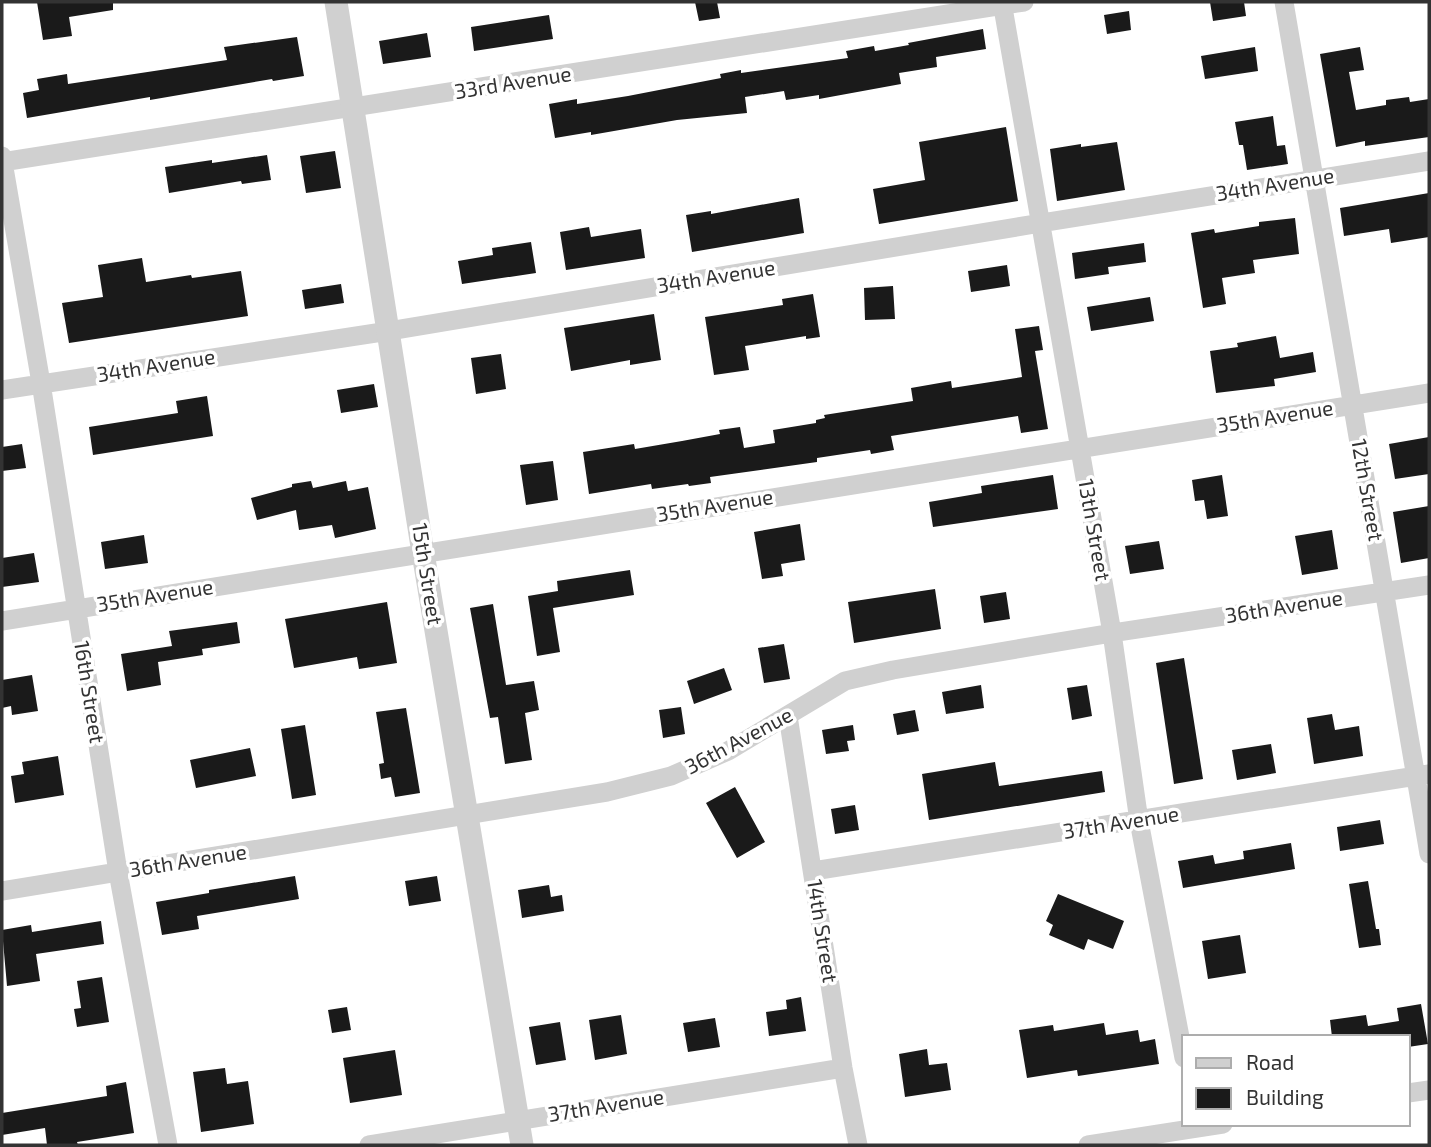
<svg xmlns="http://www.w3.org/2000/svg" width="1431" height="1147" font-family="'Exo 2',sans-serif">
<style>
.building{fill:#1a1a1a}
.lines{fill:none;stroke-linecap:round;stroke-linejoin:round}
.minor{stroke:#d0d0d0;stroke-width:19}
.tertiary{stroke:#d0d0d0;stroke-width:23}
.labels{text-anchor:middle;stroke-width:7;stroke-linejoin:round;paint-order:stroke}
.street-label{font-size:21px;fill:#333;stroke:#fff}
</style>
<rect width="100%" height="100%" fill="#fff"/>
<!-- building -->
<path class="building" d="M 37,2 L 113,2 L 113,10 L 69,17 L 72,36 L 43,40 Z
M 695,2 L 717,2 L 720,18 L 699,21 Z
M 1210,2 L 1244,2 L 1246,16 L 1213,21 Z
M 1129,11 L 1131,30 L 1107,34 L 1104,15 Z
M 549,15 L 553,39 L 474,51 L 471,27 Z
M 983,29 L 986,49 L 936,57 L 937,67 L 899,73 L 901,84 L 819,99 L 819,95 L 786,100 L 784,91 L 745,97 L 747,113 L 677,120 L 591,135 L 591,132 L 555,138 L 549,104 L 577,99 L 577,104 L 628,96 L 721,78 L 720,74 L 741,70 L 741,73 L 848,58 L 846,51 L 874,46 L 875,51 L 909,45 L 908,43 Z
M 427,33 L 431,57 L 383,64 L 379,41 Z
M 297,37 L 304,76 L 273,81 L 272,79 L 150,100 L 150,97 L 27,118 L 23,93 L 39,90 L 37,79 L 67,74 L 68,84 L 227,60 L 224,47 Z
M 1255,47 L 1258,71 L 1205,79 L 1201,56 Z
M 1360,47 L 1364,70 L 1349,72 L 1356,110 L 1386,105 L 1386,100 L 1409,97 L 1410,102 L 1429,99 L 1429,137 L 1365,146 L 1365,141 L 1336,147 L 1320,54 Z
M 1273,116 L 1277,146 L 1285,145 L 1288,164 L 1247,170 L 1243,145 L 1239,145 L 1235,122 Z
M 1006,127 L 1018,201 L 879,224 L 873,189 L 925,180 L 919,142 Z
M 1117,142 L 1125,190 L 1057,201 L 1050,149 L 1081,144 L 1081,147 Z
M 335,151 L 341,188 L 306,193 L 300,156 Z
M 267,155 L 271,180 L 242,184 L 241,181 L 169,193 L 165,167 L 212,160 L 212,163 Z
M 1429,193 L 1429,237 L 1391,243 L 1389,229 L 1344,236 L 1340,208 Z
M 799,198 L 804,233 L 692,252 L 686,215 L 711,211 L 711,214 Z
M 1295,218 L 1299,254 L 1253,260 L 1255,273 L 1222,278 L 1226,304 L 1203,308 L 1191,233 L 1214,229 L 1215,233 L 1259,226 L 1259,222 Z
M 589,227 L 591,237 L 641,229 L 645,258 L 566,270 L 560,232 Z
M 531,242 L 536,273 L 462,284 L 458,261 L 493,255 L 492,248 Z
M 1144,243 L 1146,262 L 1108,267 L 1109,274 L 1075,279 L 1072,253 Z
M 142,258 L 146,282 L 191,275 L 192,278 L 241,271 L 248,316 L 69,343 L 62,303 L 103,297 L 98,265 Z
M 1007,265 L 1010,286 L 971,292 L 968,271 Z
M 341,284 L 344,303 L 305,309 L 302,290 Z
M 893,286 L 895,319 L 865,320 L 864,288 Z
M 813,294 L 820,337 L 806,339 L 806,336 L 745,346 L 749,370 L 714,375 L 705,317 L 783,305 L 782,299 Z
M 1150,297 L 1154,321 L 1091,331 L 1087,307 Z
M 654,314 L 661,360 L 630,365 L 630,360 L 571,371 L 564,328 Z
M 1039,326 L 1043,350 L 1035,351 L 1048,429 L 1021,433 L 1018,416 L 891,436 L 894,450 L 871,454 L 870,450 L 817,458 L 817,462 L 710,477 L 711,483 L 689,486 L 688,484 L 652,489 L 651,484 L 589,494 L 583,452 L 634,444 L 635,449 L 682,441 L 720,434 L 719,430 L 740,427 L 744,448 L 775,443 L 773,430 L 816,423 L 816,420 L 825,418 L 824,415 L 913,401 L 911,388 L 951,381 L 952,388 L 1022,377 L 1015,329 Z
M 1276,336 L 1280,358 L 1313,352 L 1316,372 L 1274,379 L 1275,386 L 1216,393 L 1210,351 L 1238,347 L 1237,343 Z
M 501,354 L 506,389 L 476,394 L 471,358 Z
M 374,384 L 378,407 L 341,413 L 337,390 Z
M 207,396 L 213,436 L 93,455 L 89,427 L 178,413 L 176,401 Z
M 1429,437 L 1429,474 L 1395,479 L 1389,444 Z
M 22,444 L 26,468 L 2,471 L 2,447 Z
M 553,461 L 558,500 L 526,505 L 520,465 Z
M 1053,475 L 1058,509 L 933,527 L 929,502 L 982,493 L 981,486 Z
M 1222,475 L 1228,516 L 1207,519 L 1204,500 L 1195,501 L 1192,480 Z
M 311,481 L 313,488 L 346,481 L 348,491 L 368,487 L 376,529 L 335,538 L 332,525 L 299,530 L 296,510 L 257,520 L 251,498 L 292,487 L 292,484 Z
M 1429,506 L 1429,558 L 1401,563 L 1393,512 Z
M 800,524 L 805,560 L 781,564 L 783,576 L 762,579 L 754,532 Z
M 1332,530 L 1338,569 L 1302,575 L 1295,536 Z
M 144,535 L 148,563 L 105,569 L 101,542 Z
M 1159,541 L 1164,569 L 1130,574 L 1125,546 Z
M 34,553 L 39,582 L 2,587 L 2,558 Z
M 630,570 L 634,595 L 553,608 L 560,652 L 537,656 L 528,596 L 558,591 L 557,581 Z
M 935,589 L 941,629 L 854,643 L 848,602 Z
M 1006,592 L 1010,619 L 984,623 L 980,596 Z
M 387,602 L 397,663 L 359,669 L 357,657 L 294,668 L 285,619 Z
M 493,604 L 506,685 L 534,681 L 539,710 L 525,713 L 532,760 L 505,764 L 498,717 L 490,718 L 470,608 Z
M 237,622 L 240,643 L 202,649 L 203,655 L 158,662 L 161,685 L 127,691 L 121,654 L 172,646 L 169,631 Z
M 784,644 L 790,679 L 764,683 L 758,648 Z
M 1184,658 L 1203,779 L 1174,784 L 1156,663 Z
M 724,668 L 732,690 L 694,704 L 687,681 Z
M 32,675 L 38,711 L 12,715 L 11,706 L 2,708 L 2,680 Z
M 981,685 L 984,708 L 946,714 L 942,692 Z
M 1087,685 L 1092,716 L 1072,720 L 1067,688 Z
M 681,707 L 685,734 L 663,738 L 659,710 Z
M 406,708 L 420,793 L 395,797 L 391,777 L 381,779 L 379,764 L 384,763 L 376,712 Z
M 915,710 L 919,731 L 897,735 L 893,714 Z
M 1332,714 L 1335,730 L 1359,726 L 1363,756 L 1314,764 L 1307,718 Z
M 305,725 L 316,795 L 292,799 L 281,729 Z
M 853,725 L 855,740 L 847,741 L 849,751 L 826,754 L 822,730 Z
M 1271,744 L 1276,773 L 1237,780 L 1232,750 Z
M 250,748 L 256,776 L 196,788 L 190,760 Z
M 58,756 L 64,795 L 15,803 L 11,776 L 24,774 L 22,762 Z
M 995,762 L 999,786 L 1102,771 L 1105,792 L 929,820 L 922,774 Z
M 735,787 L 765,842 L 737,858 L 706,803 Z
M 855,805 L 859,830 L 835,834 L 831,809 Z
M 1380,820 L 1384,844 L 1340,851 L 1337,827 Z
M 1291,843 L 1295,869 L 1183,888 L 1178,861 L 1213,855 L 1215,864 L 1244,859 L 1243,851 Z
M 295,876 L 299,899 L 197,916 L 199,929 L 162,935 L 156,902 L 209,893 L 209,890 Z
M 437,876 L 441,901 L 409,906 L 405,881 Z
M 1368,881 L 1376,929 L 1379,929 L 1381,945 L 1359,948 L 1349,884 Z
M 549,885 L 551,897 L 562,895 L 564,911 L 522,918 L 518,890 Z
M 1058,894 L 1124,921 L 1113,949 L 1088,939 L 1084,950 L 1049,935 L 1053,925 L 1046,921 Z
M 101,921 L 104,944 L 36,954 L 40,981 L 7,986 L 2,930 L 31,925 L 32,932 Z
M 1240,935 L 1246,973 L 1208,979 L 1202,941 Z
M 102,977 L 109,1022 L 77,1027 L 74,1009 L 81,1008 L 77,981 Z
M 801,997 L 806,1031 L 769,1036 L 766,1012 L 787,1009 L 786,1000 Z
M 1421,1004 L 1428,1044 L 1408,1047 L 1408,1037 L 1332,1037 L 1330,1020 L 1366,1015 L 1368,1026 L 1399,1021 L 1397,1008 Z
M 347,1007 L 351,1030 L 332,1033 L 328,1010 Z
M 621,1015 L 627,1054 L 595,1060 L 589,1020 Z
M 715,1018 L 720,1047 L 688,1052 L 683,1023 Z
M 560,1022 L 566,1060 L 536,1065 L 529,1027 Z
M 1104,1023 L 1106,1035 L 1138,1030 L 1140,1042 L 1155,1039 L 1159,1064 L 1078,1076 L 1077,1070 L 1027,1078 L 1019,1030 L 1053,1025 L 1054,1031 Z
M 927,1049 L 929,1065 L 947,1063 L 951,1090 L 905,1097 L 899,1054 Z
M 395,1050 L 402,1095 L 350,1103 L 343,1058 Z
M 225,1068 L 227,1084 L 248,1081 L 254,1124 L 201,1132 L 193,1072 Z
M 126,1082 L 134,1133 L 77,1142 L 78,1145 L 47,1145 L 45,1128 L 2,1135 L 2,1113 L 107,1096 L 106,1086 Z"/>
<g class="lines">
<!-- minor -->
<path class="minor" d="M 1002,2 L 1112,633 L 1139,821 L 1184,1058
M 1284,2 L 1429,854
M 2,156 L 41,383 L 118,872 L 168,1145
M 2,162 L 1024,2
M 2,390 L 389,331 L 1041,223 L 1429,161
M 2,621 L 1429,393
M 788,716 L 843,1068 L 858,1145
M 813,871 L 1429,774
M 2,891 L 607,792 L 671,776 L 728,751 L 845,681 L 893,670 L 1112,633 L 1429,585
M 1408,1093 L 1429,1090
M 369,1145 L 843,1068
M 1088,1145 L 1223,1124"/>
<!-- tertiary -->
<path class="tertiary" d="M 336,2 L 423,553 L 522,1145"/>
</g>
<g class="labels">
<!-- street labels -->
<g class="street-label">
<text transform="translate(513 83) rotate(-9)" y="7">33rd Avenue</text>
<text transform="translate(1275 185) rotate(-9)" y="7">34th Avenue</text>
<text transform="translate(716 277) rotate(-9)" y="7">34th Avenue</text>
<text transform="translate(156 366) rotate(-9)" y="7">34th Avenue</text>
<text transform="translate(1275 417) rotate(-9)" y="7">35th Avenue</text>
<text transform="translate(1367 490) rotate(80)" y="7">12th Street</text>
<text transform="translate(715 506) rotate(-9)" y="7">35th Avenue</text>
<text transform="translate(1094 530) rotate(80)" y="7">13th Street</text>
<text transform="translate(427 574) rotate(81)" y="7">15th Street</text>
<text transform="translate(155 596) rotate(-9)" y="7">35th Avenue</text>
<text transform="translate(1284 607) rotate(-9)" y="7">36th Avenue</text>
<text transform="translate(89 692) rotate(81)" y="7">16th Street</text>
<text transform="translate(739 741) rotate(-28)" y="7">36th Avenue</text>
<text transform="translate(1121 823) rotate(-9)" y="7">37th Avenue</text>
<text transform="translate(188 861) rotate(-9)" y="7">36th Avenue</text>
<text transform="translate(822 931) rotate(81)" y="7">14th Street</text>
<text transform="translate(606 1106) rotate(-9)" y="7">37th Avenue</text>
</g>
</g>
<!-- border -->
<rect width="1431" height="1147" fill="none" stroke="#333333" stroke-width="7"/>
<!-- legend -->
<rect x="1182" y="1035" width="228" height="91" fill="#ffffff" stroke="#adadad" stroke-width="2"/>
<rect x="1196" y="1058" width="35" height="10" fill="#d0d0d0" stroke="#adadad" stroke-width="2"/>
<text x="1246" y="1070" font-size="21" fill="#333333">Road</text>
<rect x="1196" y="1088" width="35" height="21" fill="#1a1a1a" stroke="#adadad" stroke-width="2"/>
<text x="1246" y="1105" font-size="21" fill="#333333">Building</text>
</svg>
